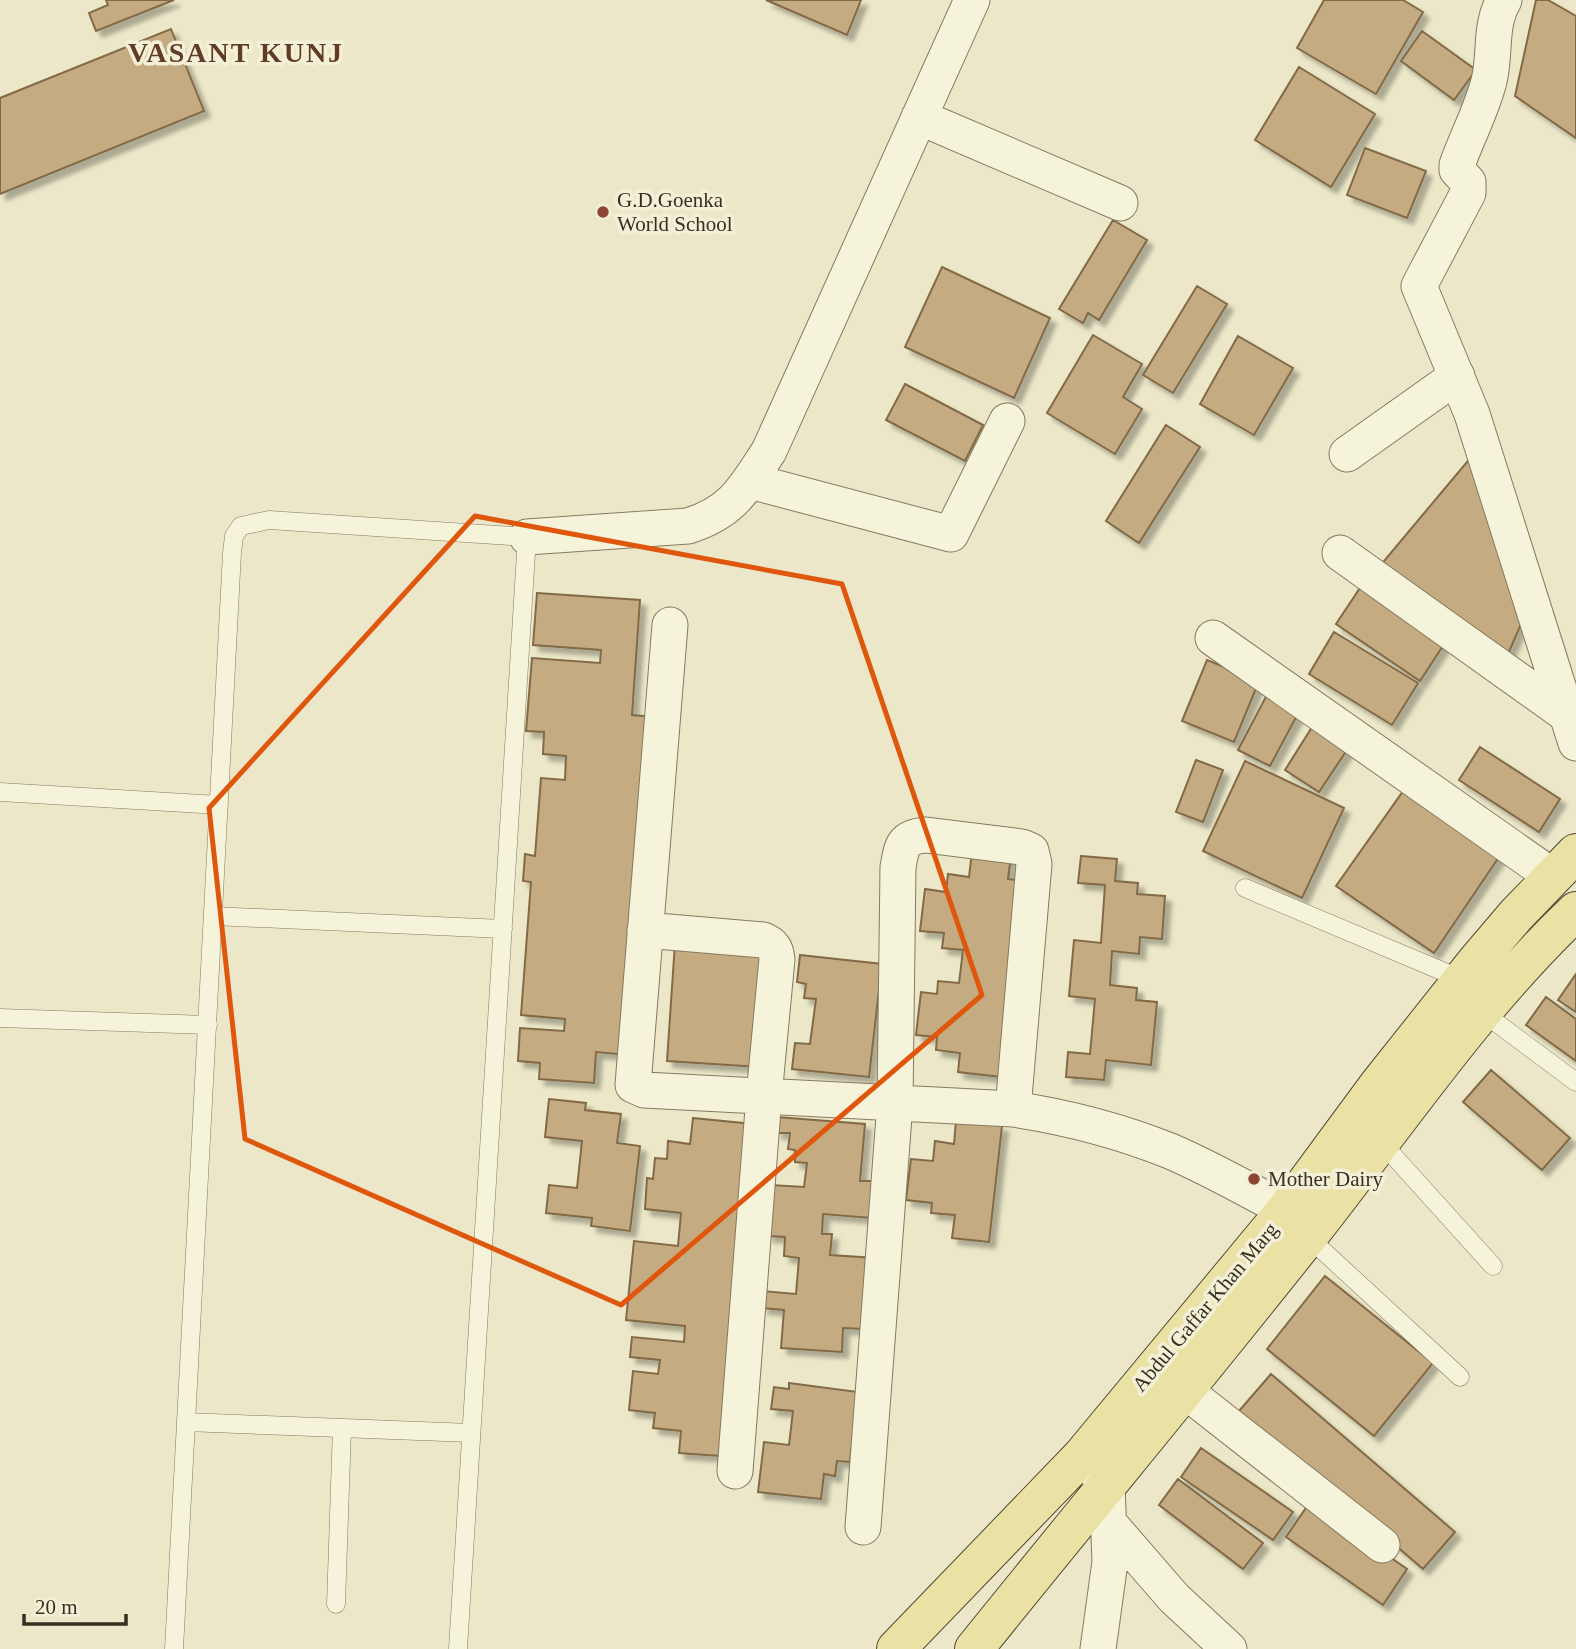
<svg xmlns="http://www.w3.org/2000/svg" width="1576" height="1649" font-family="'Times New Roman',serif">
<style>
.building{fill:#c5ab82;stroke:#826a47;stroke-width:2;filter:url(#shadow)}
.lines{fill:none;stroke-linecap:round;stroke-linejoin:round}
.lane-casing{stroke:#857a5f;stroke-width:19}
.street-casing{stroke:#857a5f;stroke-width:37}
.primary-casing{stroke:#544832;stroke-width:40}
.lane{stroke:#f6f3db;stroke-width:18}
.street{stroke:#f6f3db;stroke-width:35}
.primary{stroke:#eae1a4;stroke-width:38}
.marked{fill:none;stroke:#df570d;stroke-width:5;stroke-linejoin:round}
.poi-dot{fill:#8f4534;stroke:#f3f0d7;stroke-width:2.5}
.labels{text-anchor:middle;stroke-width:7;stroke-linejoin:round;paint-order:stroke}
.poi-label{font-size:21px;fill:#373021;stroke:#f3f0d7;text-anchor:start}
.street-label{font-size:21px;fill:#373021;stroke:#f3f0d7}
.district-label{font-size:28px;font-weight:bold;letter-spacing:2px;fill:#603c24;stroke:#f3f0d7}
</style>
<defs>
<filter id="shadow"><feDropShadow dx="6" dy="6" stdDeviation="2" flood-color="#0004"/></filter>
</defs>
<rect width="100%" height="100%" fill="#ebe7c8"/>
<!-- building -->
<path class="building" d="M 106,0 L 174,0 L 96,31 L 89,13 L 108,5 Z
M 766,0 L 861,0 L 847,35 Z
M 1324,0 L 1403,0 L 1423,12 L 1376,94 L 1297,48 Z
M 1536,0 L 1548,0 L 1576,16 L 1576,138 L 1515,96 Z
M 171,29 L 204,111 L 0,194 L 0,98 Z
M 1422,31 L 1476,70 L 1454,100 L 1401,61 Z
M 1299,67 L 1375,114 L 1331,187 L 1255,140 Z
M 1365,148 L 1426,171 L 1407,218 L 1347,195 Z
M 1113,220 L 1147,240 L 1099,320 L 1088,313 L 1083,323 L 1059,309 Z
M 942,267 L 1050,318 L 1014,398 L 905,347 Z
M 1197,286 L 1227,304 L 1173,393 L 1143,375 Z
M 1093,335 L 1142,364 L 1123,397 L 1142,409 L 1115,454 L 1047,413 Z
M 1238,336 L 1293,368 L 1254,435 L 1200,404 Z
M 905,384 L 983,425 L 965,461 L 886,420 Z
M 1166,425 L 1200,447 L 1139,543 L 1106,521 Z
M 1477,450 L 1525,615 L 1508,654 L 1379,567 Z
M 1364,582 L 1448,638 L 1420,681 L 1336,624 Z
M 537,593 L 640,600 L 632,715 L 655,717 L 629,1055 L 596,1052 L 594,1083 L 539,1079 L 540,1063 L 518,1061 L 520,1028 L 564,1031 L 565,1019 L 521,1015 L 531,882 L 523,881 L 525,854 L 535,856 L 541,778 L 565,780 L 566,756 L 543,754 L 544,732 L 526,731 L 532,658 L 600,663 L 601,650 L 533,645 Z
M 1334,632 L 1418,683 L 1392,725 L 1309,674 Z
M 1207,660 L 1259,681 L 1234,742 L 1182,721 Z
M 1270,689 L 1302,706 L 1270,766 L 1238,750 Z
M 1314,724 L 1349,747 L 1319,792 L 1285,770 Z
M 1480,747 L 1560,799 L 1539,832 L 1459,780 Z
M 1196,760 L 1223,770 L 1203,822 L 1176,812 Z
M 1245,761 L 1344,808 L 1302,898 L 1203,851 Z
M 1406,787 L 1501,854 L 1434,953 L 1336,886 Z
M 972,852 L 1011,856 L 1008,879 L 1024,881 L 1001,1077 L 958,1072 L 960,1053 L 936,1050 L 937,1037 L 916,1035 L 921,992 L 937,994 L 938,981 L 959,983 L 963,950 L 942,948 L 944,933 L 920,931 L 925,889 L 946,892 L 948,874 L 969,877 Z
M 1081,856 L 1117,859 L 1115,881 L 1138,883 L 1137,894 L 1165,896 L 1162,939 L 1140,937 L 1139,954 L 1112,951 L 1110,985 L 1137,988 L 1136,1000 L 1157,1002 L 1151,1065 L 1106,1060 L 1104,1080 L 1066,1077 L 1068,1052 L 1090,1054 L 1095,999 L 1069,996 L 1074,940 L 1101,943 L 1105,885 L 1078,883 Z
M 675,943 L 767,949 L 759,1067 L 667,1061 Z
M 800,955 L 882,964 L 869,1077 L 792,1069 L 795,1043 L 810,1044 L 816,999 L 804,998 L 806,984 L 797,982 Z
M 1576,974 L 1576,1012 L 1558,1000 Z
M 1546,997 L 1576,1019 L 1576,1061 L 1526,1025 Z
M 1491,1070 L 1570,1138 L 1542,1170 L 1463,1102 Z
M 549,1099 L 586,1103 L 585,1110 L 621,1114 L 617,1143 L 640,1146 L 630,1231 L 591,1226 L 592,1218 L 546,1213 L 549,1185 L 577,1188 L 582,1141 L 545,1137 Z
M 777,1117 L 865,1124 L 860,1181 L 875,1181 L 872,1218 L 823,1214 L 822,1234 L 832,1234 L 830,1255 L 876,1258 L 865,1329 L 843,1328 L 842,1352 L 781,1348 L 784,1310 L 762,1308 L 763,1291 L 796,1294 L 799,1258 L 784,1256 L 785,1237 L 767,1236 L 771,1185 L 804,1187 L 807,1163 L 795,1162 L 795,1150 L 788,1149 L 790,1133 L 776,1133 Z
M 693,1118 L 753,1124 L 720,1456 L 679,1453 L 681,1431 L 653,1428 L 655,1413 L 629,1410 L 633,1371 L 658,1374 L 660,1360 L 630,1357 L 632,1337 L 684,1342 L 685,1326 L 626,1320 L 634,1241 L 678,1246 L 681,1213 L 645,1209 L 647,1178 L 653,1179 L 655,1158 L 667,1159 L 668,1141 L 690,1144 Z
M 956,1121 L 1002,1126 L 989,1242 L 952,1238 L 955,1215 L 931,1213 L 932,1203 L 906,1200 L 911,1159 L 933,1161 L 935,1141 L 954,1144 Z
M 1325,1276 L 1433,1363 L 1374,1436 L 1267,1349 Z
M 1271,1374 L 1455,1532 L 1423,1569 L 1239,1411 Z
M 789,1383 L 858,1392 L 850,1462 L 837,1461 L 835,1476 L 824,1474 L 821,1499 L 758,1492 L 764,1442 L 789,1445 L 793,1411 L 771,1409 L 774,1387 L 789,1389 Z
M 1201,1448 L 1293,1512 L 1273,1540 L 1181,1477 Z
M 1178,1479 L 1263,1543 L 1243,1569 L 1159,1505 Z
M 1310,1502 L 1407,1569 L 1383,1605 L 1286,1537 Z"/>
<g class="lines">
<defs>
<path id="lane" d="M 0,792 L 219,805
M 1245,888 L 1461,979
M 213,916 L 503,929
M 1482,1012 L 1576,1082
M 0,1018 L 208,1025
M 1381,1142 L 1493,1266
M 1308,1237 L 1460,1377
M 186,1422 L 471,1433
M 336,1604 L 342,1428
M 174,1649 L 232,553 L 234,536 L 241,526 L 269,520 L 527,537 L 458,1649"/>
<path id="street" d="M 1504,0 C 1489,26 1496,53 1489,81 C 1482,109 1467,137 1457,165 L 1457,170 L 1468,182 L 1468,193 L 1419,286 L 1472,414 L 1576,743
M 919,117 L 1120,203
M 1347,454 L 1457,376
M 750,481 L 951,534 L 1007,421
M 527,537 L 688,526 C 733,512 744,489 769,451 L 972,0
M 1340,553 L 1567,715
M 670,625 L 633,1085 L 644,1090 L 1013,1109 C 1066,1117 1120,1131 1170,1151 C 1210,1168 1248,1190 1286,1210
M 1213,638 L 1552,876
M 645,930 L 763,940 C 773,944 776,949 777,959 L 764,1096 L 735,1471
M 1184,1390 L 1382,1545
M 1096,1472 L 1107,1485 L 1110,1562 L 1098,1649
M 1109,1523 L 1174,1598 L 1229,1649
M 863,1527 L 895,1103 L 898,867 C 902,846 902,837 926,835 L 1022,847 L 1031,851 L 1034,864 L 1013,1109"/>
<path id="primary" d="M 896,1649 L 1082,1456 L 1286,1210 L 1379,1084 L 1476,962 L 1516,915 L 1576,853
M 974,1649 C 1086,1510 1200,1373 1311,1233 C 1397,1124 1475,1007 1576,911"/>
</defs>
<!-- lane casing -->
<use href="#lane" class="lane-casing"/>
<!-- street casing -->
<use href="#street" class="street-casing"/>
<!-- primary casing -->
<use href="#primary" class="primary-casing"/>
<!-- lane -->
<use href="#lane" class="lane"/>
<!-- street -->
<use href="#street" class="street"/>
<!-- primary -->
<use href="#primary" class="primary"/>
</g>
<!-- marked area -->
<path class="marked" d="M 475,516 L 842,584 L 982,995 L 621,1305 L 245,1139 L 209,808 Z"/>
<!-- markers -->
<g class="poi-dot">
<circle cx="603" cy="212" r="7"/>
<circle cx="1254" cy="1179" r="7"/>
</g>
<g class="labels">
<!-- poi labels -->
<g class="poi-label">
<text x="617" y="207">G.D.Goenka<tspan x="617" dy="24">World School</tspan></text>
<text x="1268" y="1186">Mother Dairy</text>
</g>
<!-- street labels -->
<g class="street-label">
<text transform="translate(1205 1307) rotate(-50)" y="7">Abdul Gaffar Khan Marg</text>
</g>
<!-- district labels -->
<g class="district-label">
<text x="236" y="62">VASANT KUNJ</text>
</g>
</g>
<!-- scale -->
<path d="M24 1614v10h102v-10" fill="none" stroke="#373021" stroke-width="3.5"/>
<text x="35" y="1614" font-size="21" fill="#373021" stroke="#f3f0d7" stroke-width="5" paint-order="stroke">20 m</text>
</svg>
